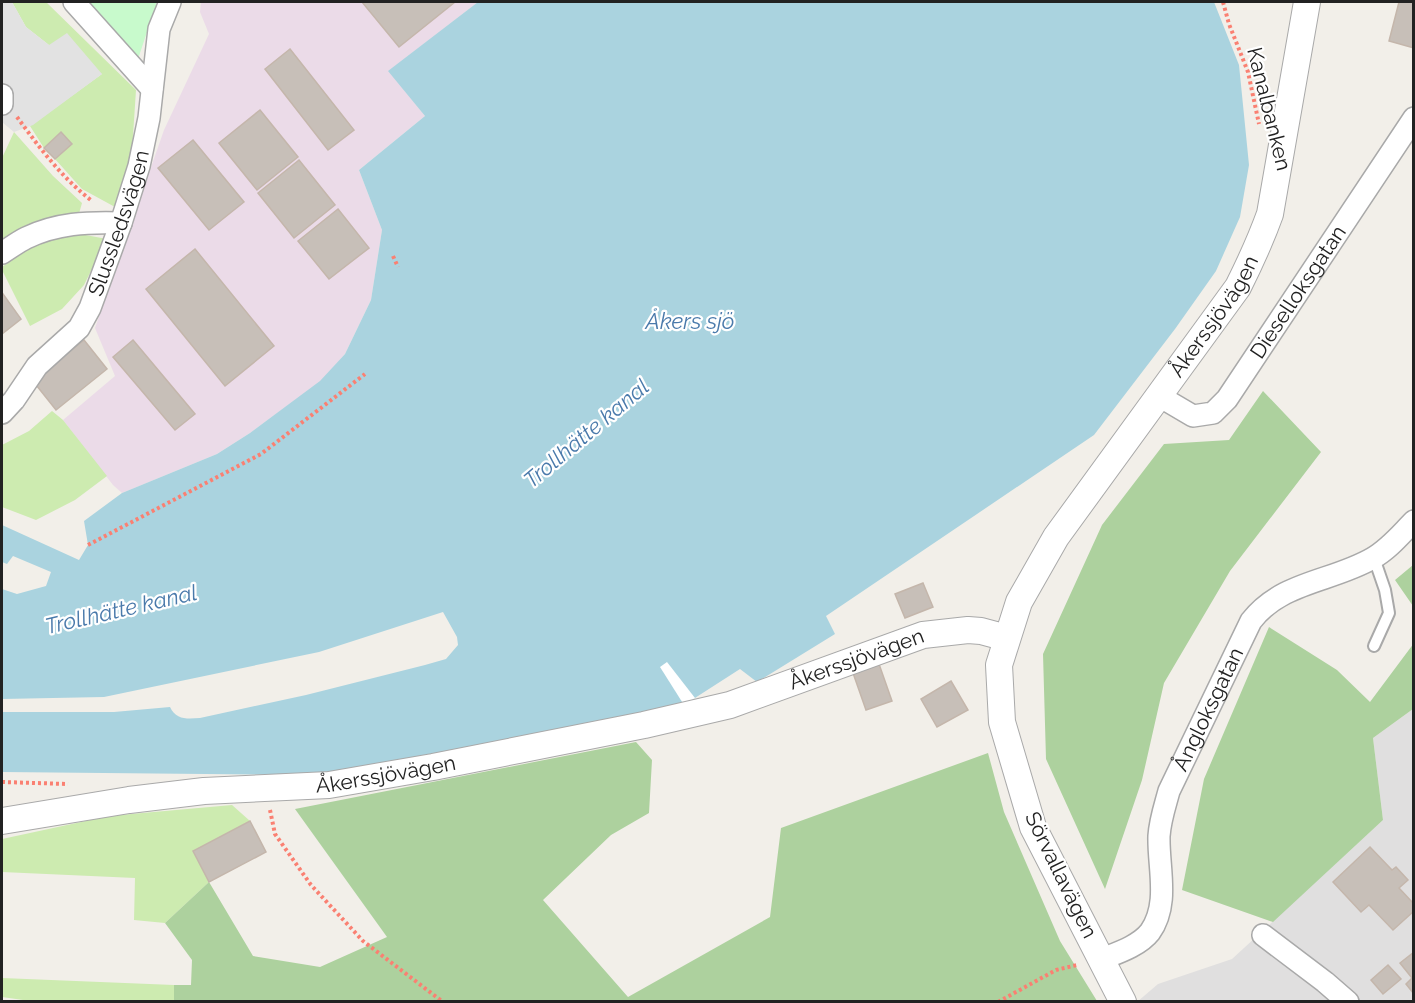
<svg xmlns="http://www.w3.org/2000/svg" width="1415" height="1003" font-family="Raleway,sans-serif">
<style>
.residential{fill:#e0dfdf}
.industrial{fill:#ebdbe8}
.grass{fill:#cdebb0}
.forest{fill:#add19e}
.park{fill:#c8facc}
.parking{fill:#e2e2e2}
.water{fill:#aad3df}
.pier{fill:#fff}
.building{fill:#c7bfb8;stroke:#c4b6ab;stroke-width:1.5}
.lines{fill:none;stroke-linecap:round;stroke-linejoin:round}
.service-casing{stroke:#a9a9a9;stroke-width:14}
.minor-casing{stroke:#a9a9a9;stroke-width:24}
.tertiary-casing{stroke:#a9a9a9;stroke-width:28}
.path{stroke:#fa8072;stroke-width:4;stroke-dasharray:3 3;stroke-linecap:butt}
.service{stroke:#fff;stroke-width:10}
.minor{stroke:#fff;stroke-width:21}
.tertiary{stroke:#fff;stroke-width:26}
.labels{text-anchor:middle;stroke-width:4.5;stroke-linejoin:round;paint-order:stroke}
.street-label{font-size:21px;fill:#222;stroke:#fff}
.water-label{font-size:22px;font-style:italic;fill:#4a7aab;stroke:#fff}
</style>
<rect width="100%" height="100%" fill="#f2efe9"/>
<!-- residential -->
<path class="residential" d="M 1413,709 L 1413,1001 L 1137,1002 L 1158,984 L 1232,959 L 1383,820 L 1373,738 Z"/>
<!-- industrial -->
<path class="industrial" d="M 201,2 L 478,2 L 389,71 L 425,116 L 359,170 L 382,230 L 371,300 L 345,354 L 320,382 L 250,433 L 217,454 L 122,493 L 113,485 L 63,420 L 115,376 L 95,328 L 164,130 L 209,34 L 200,12 Z"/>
<!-- grass -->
<path class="grass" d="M 12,2 L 46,2 L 136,90 L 132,151 L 115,207 L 82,189 L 55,159 L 71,144 L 61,132 L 44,148 L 30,126 L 102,74 L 49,45 L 26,27 Z
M 14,132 L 53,176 L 82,203 L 78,217 L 2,243 L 2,158 Z
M 80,234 L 107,239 L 84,285 L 62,309 L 30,326 L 2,270 L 2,267 L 46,237 Z
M 52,411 L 63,420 L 107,476 L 75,500 L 36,520 L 2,507 L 2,445 L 29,431 Z
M 232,805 L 250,821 L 193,851 L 209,882 L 165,923 L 134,920 L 135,878 L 2,872 L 2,839 L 109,816 Z
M 2,978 L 174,985 L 174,1001 L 30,1001 L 2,997 Z"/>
<!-- forest -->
<path class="forest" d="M 1263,391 L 1321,452 L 1230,571 L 1164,683 L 1142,780 L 1105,889 L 1046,759 L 1043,654 L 1102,525 L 1164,444 L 1229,440 Z
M 1413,565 L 1413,606 L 1395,580 Z
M 1269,627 L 1337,670 L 1370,702 L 1414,643 L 1413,709 L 1373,738 L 1383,820 L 1273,922 L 1182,890 L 1204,779 Z
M 636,742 L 652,760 L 649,813 L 611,835 L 543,900 L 628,997 L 770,917 L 781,828 L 988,753 L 1004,812 L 1060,941 L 1097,1001 L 174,1001 L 174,985 L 191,985 L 192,960 L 165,923 L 209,882 L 253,956 L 320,967 L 387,937 L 295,809 Z"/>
<!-- park -->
<path class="park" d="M 83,2 L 157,2 L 138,59 Z"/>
<!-- parking -->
<path class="parking" d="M 2,2 L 12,2 L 26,27 L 49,45 L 67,33 L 102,74 L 33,125 L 14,132 L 2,122 Z"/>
<!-- water -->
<path class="water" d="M 478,2 L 1214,2 L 1239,65 L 1249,165 L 1240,217 L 1216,271 L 1175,329 L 1094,435 L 826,616 L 835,634 L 757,682 L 740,669 L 684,705 L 617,717 L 441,753 L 367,767 L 297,775 L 2,772 L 2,712 L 114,712 L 170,707 C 176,720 187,719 200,718 L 306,695 L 425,665 L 446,659 L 458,645 L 457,637 L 443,612 L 319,652 L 104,697 L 2,699 L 2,589 L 17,594 L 46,586 L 51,572 L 13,556 L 7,564 L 2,562 L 2,525 L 79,560 L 88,545 L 84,521 L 122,493 L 217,454 L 250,433 L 320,381 L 345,354 L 371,300 L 382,230 L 359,170 L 425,116 L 388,71 Z"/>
<!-- pier -->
<path class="pier" d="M 667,662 L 695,698 L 684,705 L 660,667 Z"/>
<!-- building -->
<path class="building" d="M 362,2 L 455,2 L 399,47 Z
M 1399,2 L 1414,2 L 1414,48 L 1389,41 Z
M 290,49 L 354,130 L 328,150 L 265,69 Z
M 260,110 L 298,157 L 257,190 L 219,143 Z
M 61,132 L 72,144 L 55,159 L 44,148 Z
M 193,140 L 244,202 L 209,230 L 158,168 Z
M 299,160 L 335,205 L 294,238 L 258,193 Z
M 338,209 L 369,248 L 329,279 L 298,241 Z
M 195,249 L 274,346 L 225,386 L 146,289 Z
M 3,294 L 21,319 L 2,334 L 2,295 Z
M 84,340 L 107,369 L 56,410 L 33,381 Z
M 133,340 L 195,414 L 175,430 L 113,357 Z
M 923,583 L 933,607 L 905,618 L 895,594 Z
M 879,664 L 892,701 L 866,710 L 853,673 Z
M 951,681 L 968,710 L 937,727 L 921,699 Z
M 250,821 L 266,852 L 209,882 L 193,851 Z
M 1370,847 L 1392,870 L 1396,867 L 1408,880 L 1399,888 L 1414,904 L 1414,911 L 1393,930 L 1369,905 L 1361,912 L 1333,882 Z
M 1414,952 L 1414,994 L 1406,984 L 1412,978 L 1400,963 Z
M 1388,965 L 1401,979 L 1383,994 L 1371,980 Z"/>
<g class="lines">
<defs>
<path id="service" d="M 1374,558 L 1385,590 L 1389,613 L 1374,646"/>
<g id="minor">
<path d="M 74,2 L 152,89"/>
<path d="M 2,95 L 2,104"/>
<path d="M 2,253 C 10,248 18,242 26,238 C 57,223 87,222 121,223"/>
<path id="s1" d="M 1159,396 L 1193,416 L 1213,413 L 1227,399 L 1414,118"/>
<path id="s2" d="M 2,413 L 14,400 L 37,366 L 79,328 L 90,308 L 121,223 L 139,166 L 149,118 L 159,29 L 170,2"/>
<path d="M 1263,935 L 1325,982 L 1348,1002"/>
<path id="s3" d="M 1102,959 C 1117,953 1139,946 1150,932 C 1170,904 1158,867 1159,836 C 1160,820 1165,806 1169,791 L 1251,621 C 1282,581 1332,582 1373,558 C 1389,549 1401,534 1414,521"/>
</g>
<g id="tertiary">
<path id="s4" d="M 2,821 L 129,800 L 204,791 L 329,785 L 433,767 L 644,725 L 730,705 L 923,635 L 968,630 L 981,631 L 1007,638"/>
<path id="s5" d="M 1123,1002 L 1033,827 L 1002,722 L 999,665 L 1019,602 L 1056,537 L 1238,287 C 1250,263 1261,239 1270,214 L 1307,2"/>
</g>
</defs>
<!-- service casing -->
<use href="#service" class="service-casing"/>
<!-- minor casing -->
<use href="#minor" class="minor-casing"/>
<!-- tertiary casing -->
<use href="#tertiary" class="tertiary-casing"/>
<!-- path -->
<path class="path" d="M 1223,2 L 1229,24 L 1248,72 L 1259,124
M 17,117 C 39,147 62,178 92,201
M 393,256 L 398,267
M 88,545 L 261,454 L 365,374
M 2,782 L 68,784
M 270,810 L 275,834 L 311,885 L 363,941 L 443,1002
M 998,1002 L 1056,970 L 1077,965"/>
<!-- service -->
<use href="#service" class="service"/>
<!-- minor -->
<use href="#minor" class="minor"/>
<!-- tertiary -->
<use href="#tertiary" class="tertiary"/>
</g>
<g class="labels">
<!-- street labels -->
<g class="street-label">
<text transform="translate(1269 109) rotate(76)" y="7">Kanalbanken</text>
<text dy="7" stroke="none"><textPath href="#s2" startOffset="228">Slussledsvägen</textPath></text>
<text dy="7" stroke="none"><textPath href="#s1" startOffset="208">Dieselloksgatan</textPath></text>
<text dy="7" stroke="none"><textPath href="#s5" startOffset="776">Åkerssjövägen</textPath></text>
<text dy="7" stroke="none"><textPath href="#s4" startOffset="873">Åkerssjövägen</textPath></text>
<text dy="7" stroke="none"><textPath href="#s3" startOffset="291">Ångloksgatan</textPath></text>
<text dy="7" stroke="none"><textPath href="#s4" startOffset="387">Åkerssjövägen</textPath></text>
<text transform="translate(1061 875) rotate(64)" y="7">Sörvallavägen</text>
</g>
<!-- water labels -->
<g class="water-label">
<text x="690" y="329">Åkers sjö</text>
<text transform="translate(586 433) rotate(-40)" y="8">Trollhätte kanal</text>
<text transform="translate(121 609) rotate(-13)" y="8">Trollhätte kanal</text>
</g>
</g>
<!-- border -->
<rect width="1415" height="1003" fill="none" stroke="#222222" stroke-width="6"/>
</svg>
